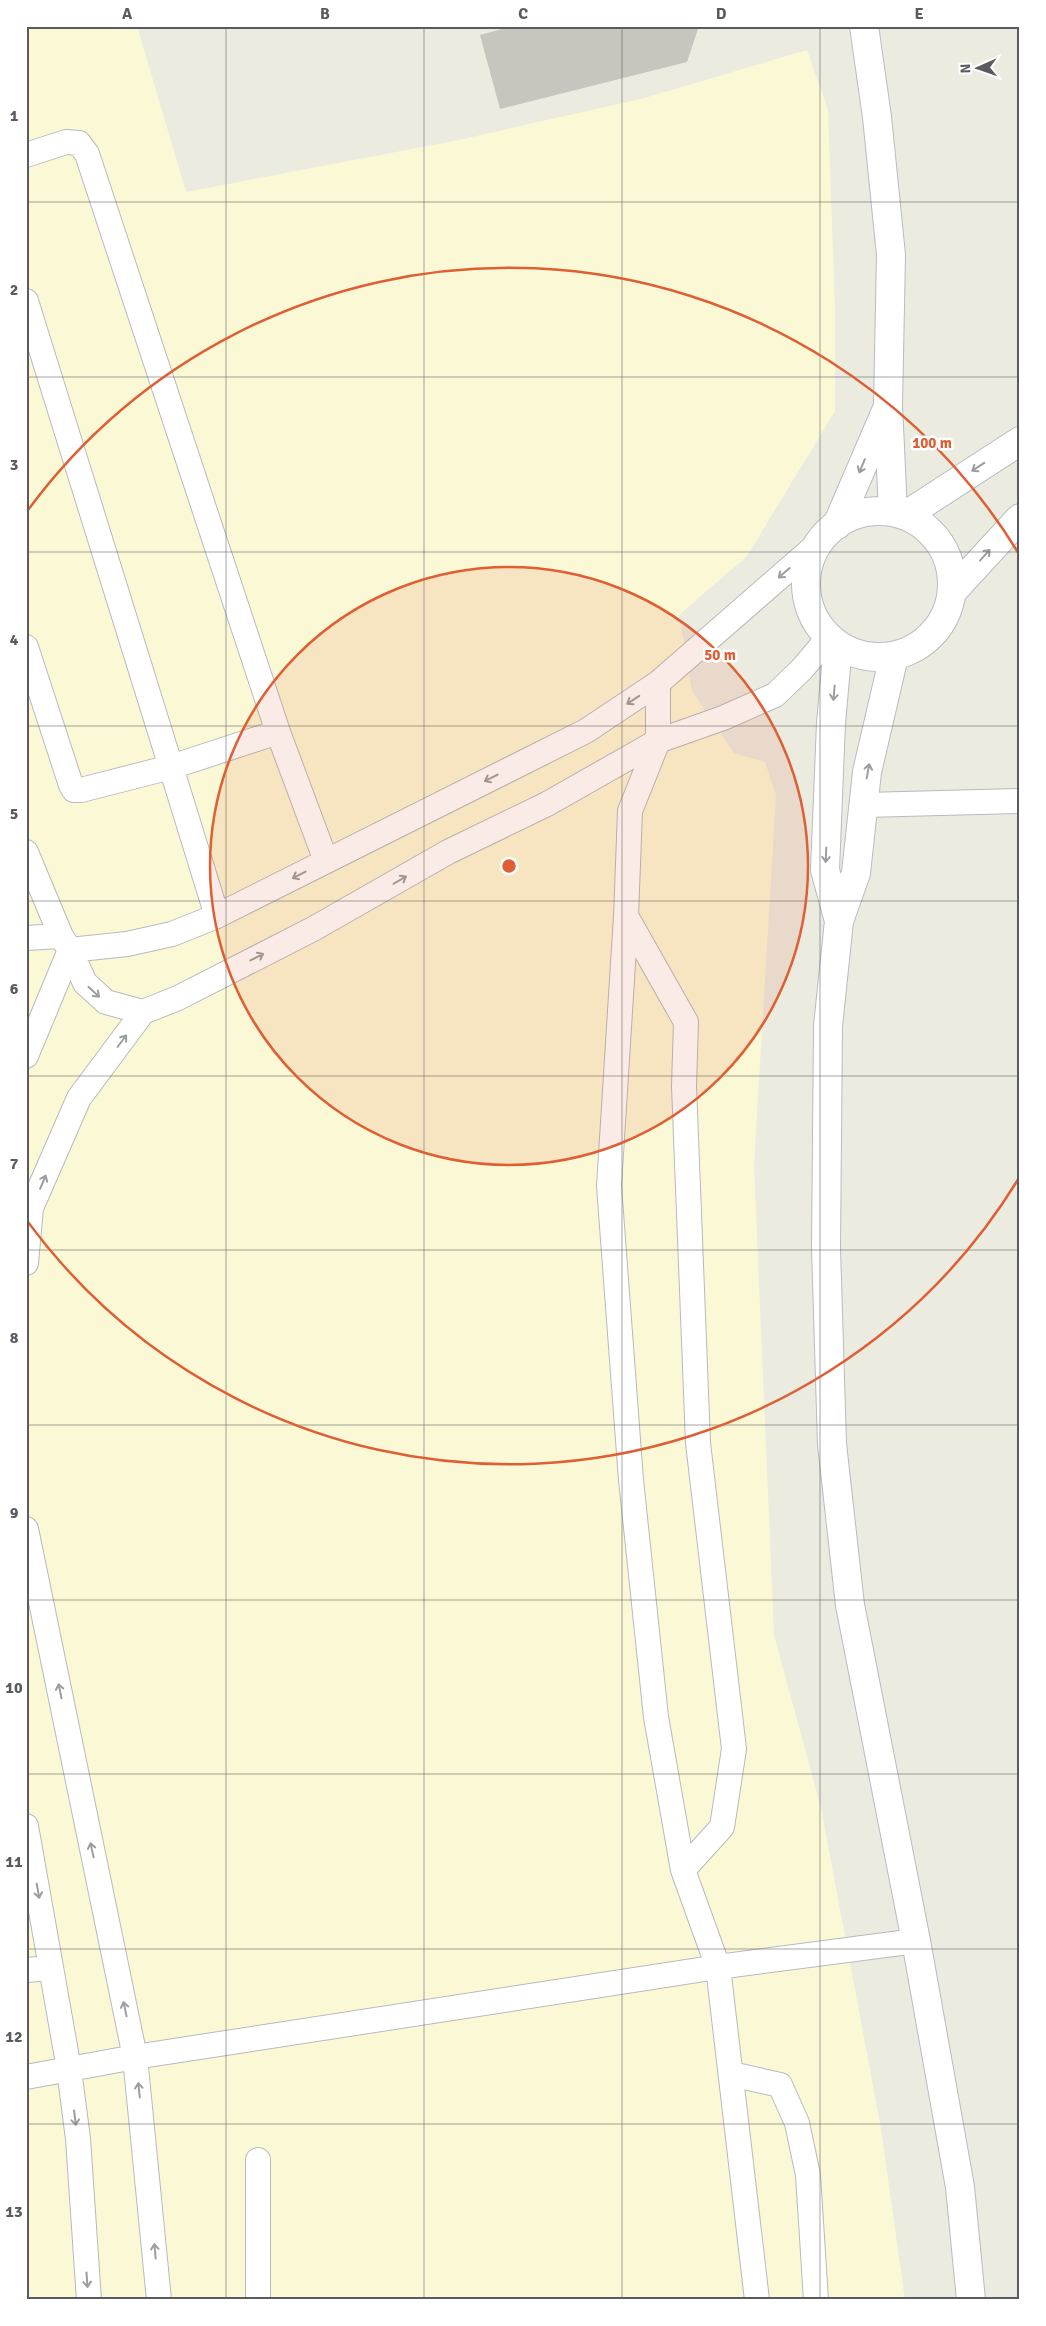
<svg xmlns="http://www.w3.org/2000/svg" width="1046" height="2326" font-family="Signika,sans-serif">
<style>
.commercial{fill:#fbf9d5}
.building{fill:#c6c5be}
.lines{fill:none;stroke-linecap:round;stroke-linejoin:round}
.lane-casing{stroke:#b8b9be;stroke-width:26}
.secondary-casing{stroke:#b9bbc1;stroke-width:30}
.lane{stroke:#fff;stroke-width:24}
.secondary{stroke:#fff;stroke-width:28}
.oneway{stroke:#9b9da0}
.grid{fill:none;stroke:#595b60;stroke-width:1;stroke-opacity:0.55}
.ring{fill:none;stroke:#df5e33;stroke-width:2.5}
.centre{fill:#df5e33;stroke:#fff;stroke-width:2.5}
.ring-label{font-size:15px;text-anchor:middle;font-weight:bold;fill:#df5e33;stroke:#fff;stroke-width:5;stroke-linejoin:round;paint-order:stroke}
.neatline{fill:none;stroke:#595b60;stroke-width:2}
.grid-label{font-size:16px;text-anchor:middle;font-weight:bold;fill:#595b60}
</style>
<rect width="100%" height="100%" fill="#ebebe0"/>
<!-- commercial -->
<path class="commercial" d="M 26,26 L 137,26 L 186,192 L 454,141 L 641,99 L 807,50 L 828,110 L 835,310 L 835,411 L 747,556 L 679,615 L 692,691 L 734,753 L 765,762 L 776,795 L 754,1165 L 774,1635 L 821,1808 L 881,2129 L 905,2300 L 26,2300 Z"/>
<!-- building -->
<path class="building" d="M 513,26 L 699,26 L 687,62 L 500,109 L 480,35 Z"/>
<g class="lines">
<defs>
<path id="lane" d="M 26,155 L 66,142 L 79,143 L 87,154 L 278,732 L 326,861
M 26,301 L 171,767 L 278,732
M 26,647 L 71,785 L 74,790 L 81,790 L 171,767 L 217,916
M 658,683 L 658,741 L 630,811 L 626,916 L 609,1186 L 631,1480 L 656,1717 L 683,1870 L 718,1967 L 757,2300
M 864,805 L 1020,801
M 26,852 L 61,936 L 70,950 L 85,983 L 106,1002 L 143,1012
M 626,916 L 686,1022 L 684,1086 L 698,1443 L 734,1749 L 722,1827 L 683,1870
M 26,938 L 61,936
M 26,1056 L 70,950 L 127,944 L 172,934 L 217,916 L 586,731 L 658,683 L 821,541
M 26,1263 L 31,1208 L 79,1098 L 143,1012 L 178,998 L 313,929 L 448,852 L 547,804 L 658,741 L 723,718 L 775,695 L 802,669 L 829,637
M 26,1529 L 135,2057 L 159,2300
M 26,1826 L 69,2069 L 78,2139 L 89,2300
M 26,1970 L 51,1968
M 731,2074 L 780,2085 L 797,2123 L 808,2175 L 816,2300
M 26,2077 L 135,2057 L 718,1967 L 916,1941
M 258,2300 L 258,2160"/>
<path id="secondary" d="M 864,26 L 877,117 L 891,255 L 888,405 L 893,512
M806 584a73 73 0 1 1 146 0a73 73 0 1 1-146 0Z
M 906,515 L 1020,441
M 837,525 L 886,411
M 952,592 L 1020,518
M 838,645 L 831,723 L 825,870 L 839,921
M 894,656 L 867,772 L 856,873 L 839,921 L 828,1026 L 826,1248 L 832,1444 L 850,1605 L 916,1941 L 960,2187 L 971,2300"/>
</defs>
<!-- lane casing -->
<use href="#lane" class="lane-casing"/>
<!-- secondary casing -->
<use href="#secondary" class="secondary-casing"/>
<!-- lane -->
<use href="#lane" class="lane"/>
<!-- secondary -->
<use href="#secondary" class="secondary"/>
</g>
<!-- one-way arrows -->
<defs><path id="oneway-shaft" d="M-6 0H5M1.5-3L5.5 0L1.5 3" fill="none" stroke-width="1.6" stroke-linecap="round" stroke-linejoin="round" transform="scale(1.25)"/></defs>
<g class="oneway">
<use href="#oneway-shaft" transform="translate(862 466) rotate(113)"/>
<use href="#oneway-shaft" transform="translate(978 467) rotate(147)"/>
<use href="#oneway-shaft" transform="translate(985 555) rotate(-48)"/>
<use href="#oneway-shaft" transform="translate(784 573) rotate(139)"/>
<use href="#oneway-shaft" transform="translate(834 693) rotate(95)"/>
<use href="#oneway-shaft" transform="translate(633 700) rotate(147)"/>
<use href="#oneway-shaft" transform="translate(868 771) rotate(-80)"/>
<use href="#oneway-shaft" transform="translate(491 778) rotate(153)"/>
<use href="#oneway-shaft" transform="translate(826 855) rotate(92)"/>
<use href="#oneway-shaft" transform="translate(299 875) rotate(153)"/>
<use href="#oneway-shaft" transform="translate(400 880) rotate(-30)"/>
<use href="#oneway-shaft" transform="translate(257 957) rotate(-27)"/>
<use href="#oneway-shaft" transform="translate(94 992) rotate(43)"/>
<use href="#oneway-shaft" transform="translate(122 1041) rotate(-53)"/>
<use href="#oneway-shaft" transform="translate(43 1182) rotate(-67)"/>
<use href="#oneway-shaft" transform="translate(60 1691) rotate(-102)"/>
<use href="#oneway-shaft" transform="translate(92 1850) rotate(-102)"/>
<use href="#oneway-shaft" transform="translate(38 1891) rotate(80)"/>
<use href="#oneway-shaft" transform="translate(125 2009) rotate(-102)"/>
<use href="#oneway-shaft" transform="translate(139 2090) rotate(-96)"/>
<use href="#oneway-shaft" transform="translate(75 2118) rotate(83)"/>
<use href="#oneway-shaft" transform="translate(155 2251) rotate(-95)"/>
<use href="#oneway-shaft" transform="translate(87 2280) rotate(86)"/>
</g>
<!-- grid -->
<path class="grid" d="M 226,26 L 226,2300M 424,26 L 424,2300M 622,26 L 622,2300M 820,26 L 820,2300M 26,202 L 1020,202M 26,377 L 1020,377M 26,552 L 1020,552M 26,726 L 1020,726M 26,901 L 1020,901M 26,1076 L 1020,1076M 26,1250 L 1020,1250M 26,1425 L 1020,1425M 26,1600 L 1020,1600M 26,1774 L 1020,1774M 26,1949 L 1020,1949M 26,2124 L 1020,2124"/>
<!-- distance rings -->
<circle cx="509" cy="866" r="299" fill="#df5e33" fill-opacity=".12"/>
<g class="ring">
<circle cx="509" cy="866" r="299"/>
<path d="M1019 1178A598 598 0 0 1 28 1222M28 510A598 598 0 0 1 1019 554"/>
</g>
<circle cx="509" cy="866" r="8" class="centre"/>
<g class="ring-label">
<text x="932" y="448">100 m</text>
<text x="720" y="660">50 m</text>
</g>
<!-- border -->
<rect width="1046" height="2326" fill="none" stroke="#ffffff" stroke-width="55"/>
<!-- north arrow -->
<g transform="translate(978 68) rotate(268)" stroke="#ffffff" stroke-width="4" paint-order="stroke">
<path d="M0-4L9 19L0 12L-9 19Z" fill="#595b60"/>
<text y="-8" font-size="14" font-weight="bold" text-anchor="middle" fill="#595b60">N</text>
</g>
<rect x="28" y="28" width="990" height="2270" class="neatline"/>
<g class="grid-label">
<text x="127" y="19">A</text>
<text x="325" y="19">B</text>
<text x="523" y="19">C</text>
<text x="721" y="19">D</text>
<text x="919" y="19">E</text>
<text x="14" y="121">1</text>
<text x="14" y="295">2</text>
<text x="14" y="470">3</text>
<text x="14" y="645">4</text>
<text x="14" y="819">5</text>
<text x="14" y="994">6</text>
<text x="14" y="1169">7</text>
<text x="14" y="1343">8</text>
<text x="14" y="1518">9</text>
<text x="14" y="1693">10</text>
<text x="14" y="1867">11</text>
<text x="14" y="2042">12</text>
<text x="14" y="2217">13</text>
</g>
</svg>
